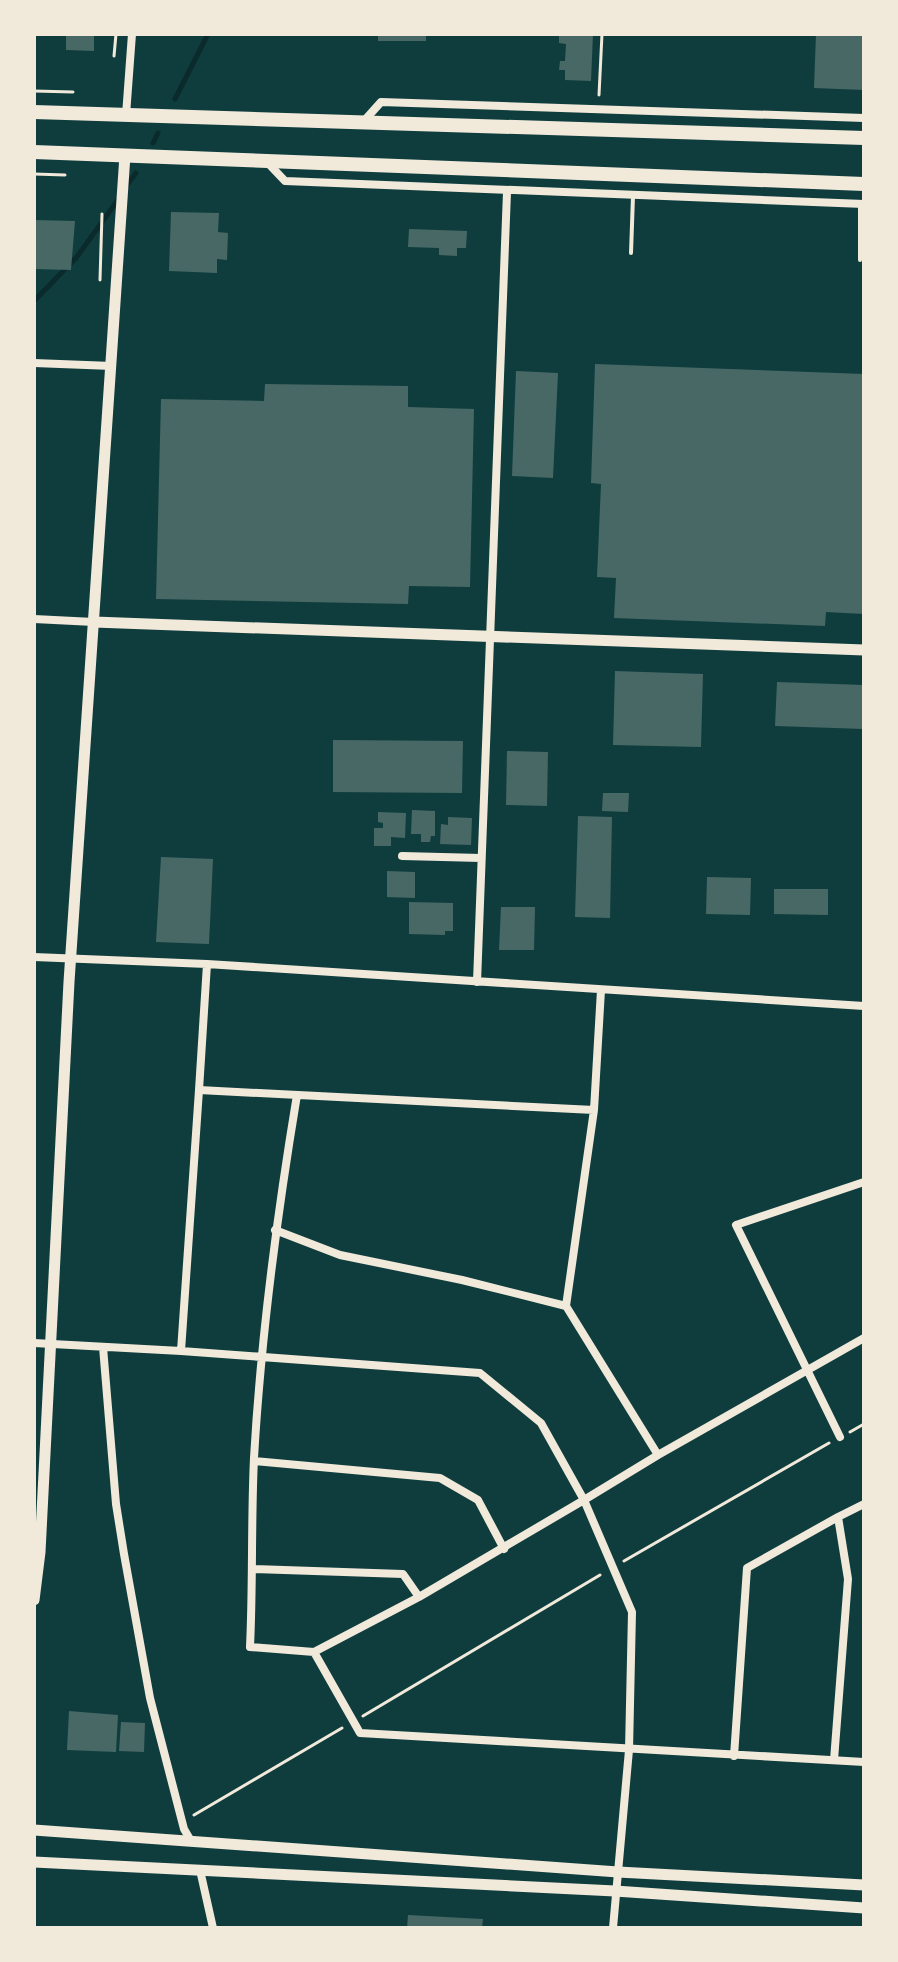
<svg xmlns="http://www.w3.org/2000/svg" width="898" height="1962" font-family="'Zilla Slab',serif">
<style>
.lines{fill:none;stroke-linecap:round;stroke-linejoin:round}
.stream{stroke:#0a2a2b;stroke-width:5}
.building{fill:#486865}
.path{stroke:#f1e9da;stroke-width:3}
.service{stroke:#f1e9da;stroke-width:4}
.minor{stroke:#f1e9da;stroke-width:8}
.tertiary{stroke:#f1e9da;stroke-width:11}
.trunk{stroke:#f1e9da;stroke-width:14}
</style>
<rect width="100%" height="100%" fill="#0f3d3e"/>
<g class="lines">
<!-- stream -->
<path class="stream" d="M 175,99 L 208,34
M 153,143 L 158,133
M 125,188 L 136,173
M 34,301 L 76,258 L 120,197"/>
</g>
<!-- building -->
<path class="building" d="M 66,34 L 94,34 L 94,51 L 66,50 Z
M 378,34 L 426,34 L 426,41 L 378,41 Z
M 559,34 L 593,34 L 591,81 L 565,80 L 565,70 L 559,70 L 560,61 L 565,61 L 566,44 L 559,43 Z
M 816,34 L 864,34 L 864,90 L 814,88 Z
M 171,212 L 219,213 L 218,232 L 228,233 L 227,260 L 217,259 L 217,273 L 169,271 Z
M 34,220 L 75,221 L 71,270 L 34,269 Z
M 409,229 L 467,231 L 466,248 L 457,248 L 457,256 L 439,255 L 439,248 L 408,247 Z
M 595,364 L 864,374 L 864,614 L 826,612 L 825,626 L 614,618 L 616,578 L 597,577 L 601,484 L 591,483 Z
M 516,371 L 558,373 L 553,478 L 512,476 Z
M 265,384 L 408,386 L 408,407 L 474,409 L 470,587 L 409,586 L 408,604 L 156,599 L 161,399 L 264,401 Z
M 615,671 L 703,674 L 701,747 L 613,745 Z
M 777,682 L 864,685 L 864,729 L 775,726 Z
M 333,740 L 463,741 L 462,793 L 333,792 Z
M 507,751 L 548,752 L 547,806 L 506,805 Z
M 603,793 L 629,793 L 628,812 L 602,811 Z
M 412,810 L 435,811 L 435,836 L 431,836 L 430,842 L 421,842 L 421,834 L 411,834 Z
M 378,812 L 406,813 L 405,838 L 391,837 L 391,846 L 374,846 L 374,828 L 383,828 L 383,823 L 378,822 Z
M 578,816 L 612,817 L 610,918 L 575,917 Z
M 448,817 L 472,818 L 471,845 L 440,844 L 441,824 L 448,825 Z
M 161,857 L 213,859 L 209,944 L 156,942 Z
M 387,871 L 415,872 L 415,898 L 387,897 Z
M 707,877 L 751,878 L 750,915 L 706,914 Z
M 774,889 L 828,889 L 828,915 L 774,914 Z
M 409,902 L 453,903 L 453,931 L 445,931 L 445,935 L 409,934 Z
M 501,907 L 535,907 L 534,950 L 499,950 Z
M 69,1711 L 118,1715 L 116,1752 L 67,1750 Z
M 121,1722 L 145,1723 L 144,1752 L 119,1751 Z
M 408,1915 L 483,1919 L 482,1928 L 407,1928 Z"/>
<g class="lines">
<!-- path -->
<path class="path" d="M 114,56 L 116,34
M 34,91 L 73,92
M 599,95 L 602,34
M 34,174 L 65,175
M 100,280 L 102,214
M 850,1432 L 864,1424
M 624,1561 L 829,1443
M 363,1716 L 600,1575
M 194,1815 L 342,1728"/>
<!-- service -->
<path class="service" d="M 631,253 L 633,196
M 860,260 L 860,204"/>
<!-- minor -->
<path class="minor" d="M 126,115 L 132,34
M 364,121 L 381,102 L 864,118
M 266,161 L 285,181 L 864,204
M 34,363 L 112,366
M 34,619 L 94,622
M 402,856 L 481,858
M 34,957 L 207,964 L 864,1006
M 207,964 L 199,1090 L 594,1110
M 477,982 L 507,192
M 601,990 L 594,1110 L 566,1306 L 658,1455 L 864,1338
M 275,1230 L 340,1255 L 462,1280 L 566,1306
M 34,1343 L 181,1351 L 199,1090
M 103,1347 L 116,1504 L 124,1554 L 150,1698 L 184,1829 L 191,1841
M 181,1351 L 480,1373 L 541,1423 L 584,1500 L 419,1597 L 314,1652 L 250,1647 C 253,1584 251,1521 254,1458 C 261,1336 277,1215 297,1095
M 840,1437 L 736,1225 L 864,1182
M 254,1461 L 440,1478 L 478,1500 L 504,1549
M 254,1569 L 403,1574 L 419,1597
M 314,1652 L 360,1733 L 864,1762
M 734,1756 L 747,1568 L 838,1517
M 834,1760 L 848,1579 L 838,1517 L 864,1504
M 200,1870 L 213,1928
M 613,1928 L 629,1750 L 632,1612 L 584,1500 L 658,1455"/>
<!-- tertiary -->
<path class="tertiary" d="M 94,622 L 864,650
M 34,1600 L 40,1552 L 69,982 L 125,155
M 34,1830 L 618,1872 L 864,1885
M 34,1862 L 615,1891 L 864,1908"/>
<!-- trunk -->
<path class="trunk" d="M 34,112 L 864,138
M 34,152 L 864,184"/>
</g>
<!-- border -->
<rect width="898" height="1962" fill="none" stroke="#f1e9da" stroke-width="72"/>
</svg>
